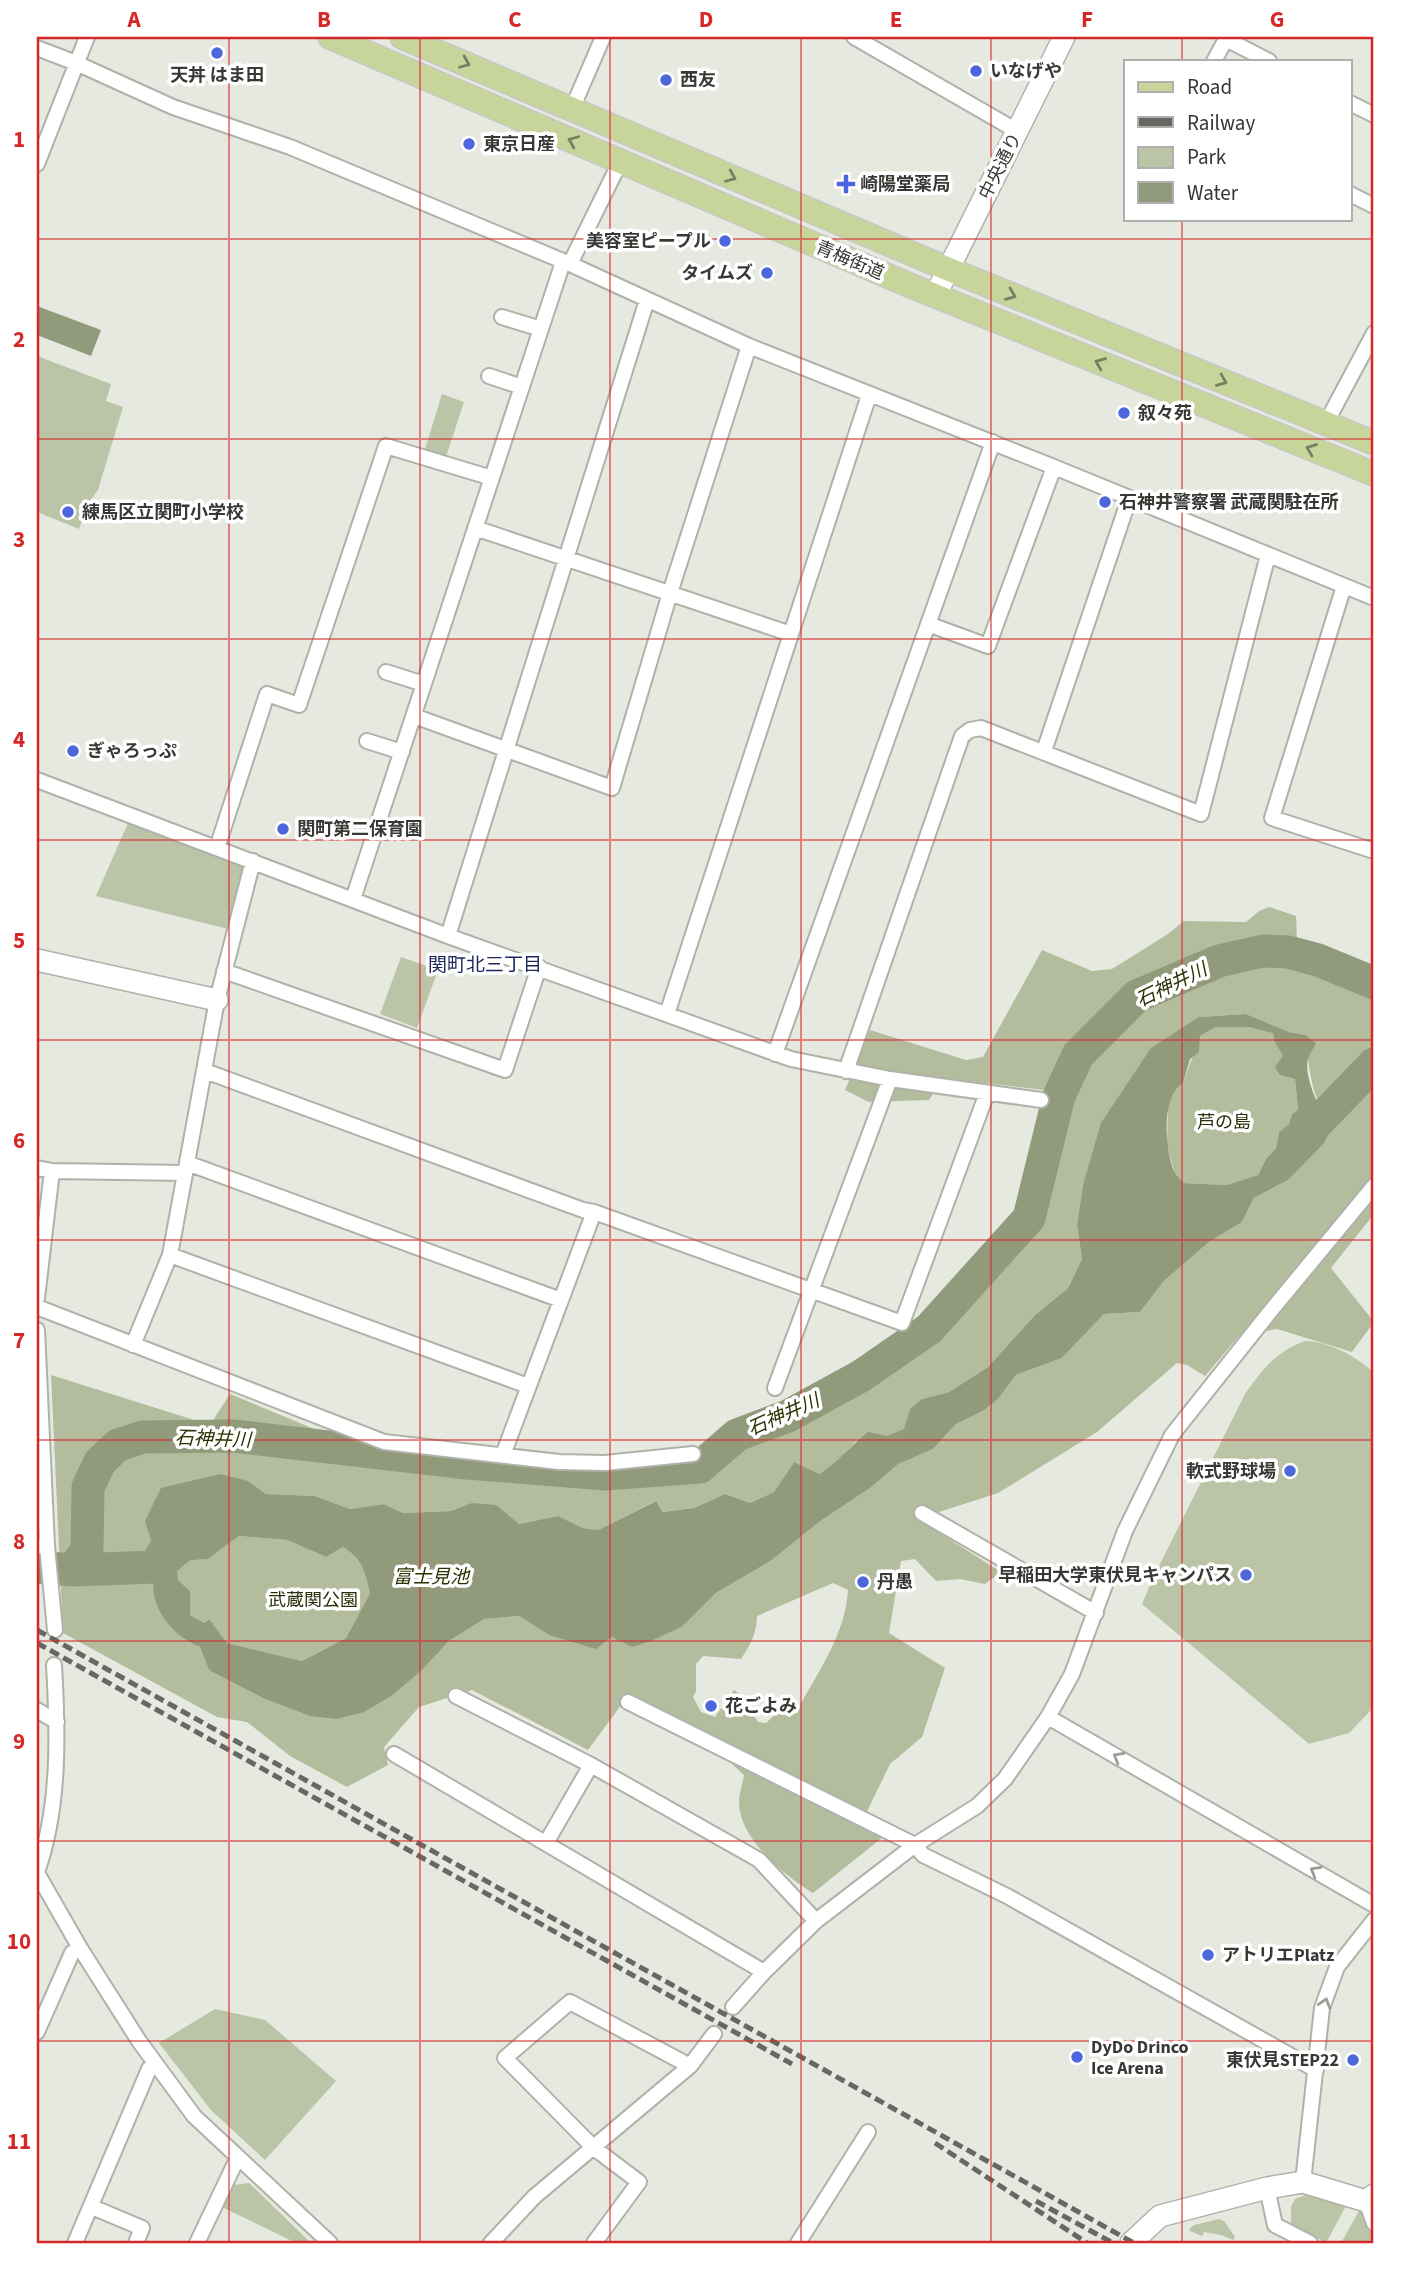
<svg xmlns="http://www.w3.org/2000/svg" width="1411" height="2280" font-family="'Source Sans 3','Noto Sans JP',sans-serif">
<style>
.green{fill:#bbc4a6}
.forest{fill:#b4bc9e;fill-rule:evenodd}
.water{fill:#929a7c;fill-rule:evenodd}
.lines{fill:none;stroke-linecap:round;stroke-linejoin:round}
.river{stroke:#929a7c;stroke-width:33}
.street-casing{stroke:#afb2a9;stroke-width:18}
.secondary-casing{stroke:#afb2a9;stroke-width:24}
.primary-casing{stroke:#c7c8c6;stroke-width:26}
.street{stroke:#fff;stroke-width:14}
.secondary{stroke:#fff;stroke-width:21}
.primary{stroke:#c8d59a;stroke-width:23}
.rail{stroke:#676862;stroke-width:5;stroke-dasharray:10 5;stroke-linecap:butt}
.oneway{stroke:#797f62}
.oneway2{stroke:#9c9c9a}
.grid{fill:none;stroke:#d62828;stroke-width:2;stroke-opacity:0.55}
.poi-dot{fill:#4c67db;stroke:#fff;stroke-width:2.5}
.labels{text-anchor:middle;stroke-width:7;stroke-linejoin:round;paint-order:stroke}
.poi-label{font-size:18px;font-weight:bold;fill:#383935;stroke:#fff;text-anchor:start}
.street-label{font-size:18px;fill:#383935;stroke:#fff}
.park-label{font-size:18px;fill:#283009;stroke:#fff}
.neighbourhood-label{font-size:19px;fill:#1a265d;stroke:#fff}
.water-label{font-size:19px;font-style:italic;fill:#2a3300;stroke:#fff}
.neatline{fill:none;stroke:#d62828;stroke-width:2.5}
.grid-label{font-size:23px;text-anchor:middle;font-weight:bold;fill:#d62828}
</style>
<rect width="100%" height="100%" fill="#e6e9df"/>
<!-- green -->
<path class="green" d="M 37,356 L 111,384 L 106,401 L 123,407 L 98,490 L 87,505 L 79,529 L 37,512 Z
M 442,394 L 464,402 L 446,457 L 425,449 Z
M 128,823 L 245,867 L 228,929 L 96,896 Z
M 401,957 L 438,970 L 417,1028 L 380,1014 Z
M 1305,1341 C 1330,1342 1356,1356 1374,1373 L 1374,1707 L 1349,1733 L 1309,1744 L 1142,1604 L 1155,1574 L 1245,1394 C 1263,1369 1275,1352 1305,1341 Z
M 215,2009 L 265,2020 L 336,2081 L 265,2160 L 211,2110 L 159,2043 Z
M 249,2183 L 311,2243 L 296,2243 L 222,2207 L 233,2185 Z
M 1308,2194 L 1347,2204 L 1326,2243 L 1291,2223 L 1291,2207 L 1295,2199 Z
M 1359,2211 C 1371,2217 1375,2231 1371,2243 L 1341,2243 Z
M 1219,2219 L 1224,2221 L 1235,2237 L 1233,2240 L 1221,2235 L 1204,2232 L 1202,2236 L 1190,2231 L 1189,2229 L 1194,2225 Z"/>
<!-- forest -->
<path class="forest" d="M 1269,907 L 1296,916 L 1298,963 L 1374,993 L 1374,1214 L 1331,1268 L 1374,1322 L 1352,1352 L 1277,1329 L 1239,1336 L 1205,1376 L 1187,1365 L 1177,1363 L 1097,1432 L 998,1493 L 936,1513 L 927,1525 L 1001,1572 L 985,1584 L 960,1579 L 936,1581 L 915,1559 L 901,1561 L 889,1633 L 945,1668 L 922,1737 L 890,1764 L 860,1826 L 883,1837 L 813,1893 C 784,1875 739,1839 739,1802 C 739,1793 743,1783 744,1775 L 686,1722 L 630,1693 L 588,1750 L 472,1690 L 419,1707 L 384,1747 L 388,1765 L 347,1787 L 290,1756 L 247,1722 L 217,1717 L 63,1633 L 51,1375 L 210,1425 L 230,1394 L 394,1462 L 475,1472 L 615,1480 L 709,1469 L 742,1441 L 779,1426 L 927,1341 L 1031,1225 L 1056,1143 L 1061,1092 L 943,1078 L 929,1100 L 869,1102 L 845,1090 L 870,1030 L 966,1060 L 983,1057 L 1042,950 L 1092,971 L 1112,969 L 1168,934 L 1184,921 L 1246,922 L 1259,911 ZM 1246,1014 L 1289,1032 L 1305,1035 C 1309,1071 1312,1097 1331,1128 L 1288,1180 L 1254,1198 L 1242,1222 L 1209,1242 L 1164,1281 L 1140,1312 L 1104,1314 L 1062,1358 L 1016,1375 L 998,1399 L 983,1411 L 956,1424 L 933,1449 L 898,1463 L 870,1488 L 819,1522 L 772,1560 L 716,1593 L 683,1626 L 632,1646 L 611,1637 L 549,1635 L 519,1616 L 484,1619 L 449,1641 L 422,1670 L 209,1670 L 200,1647 C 172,1636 148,1607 154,1576 L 143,1557 L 151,1540 L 248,1481 L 266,1494 L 315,1496 L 350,1509 L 384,1504 L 403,1513 L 451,1511 L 471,1503 L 519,1524 L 558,1516 L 583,1528 L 598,1530 L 655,1501 L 661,1512 L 694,1508 L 725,1494 L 750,1503 L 774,1492 L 794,1462 L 818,1474 L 835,1465 L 856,1441 L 887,1436 L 905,1429 L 922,1399 L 949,1392 L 988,1367 L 1035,1315 L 1068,1288 L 1082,1259 L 1077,1225 L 1083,1185 L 1199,1017 ZM 833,1583 L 848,1590 C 846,1632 819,1671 799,1707 L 791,1715 L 779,1711 L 766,1723 L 758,1722 L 741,1695 L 734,1690 L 715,1717 L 701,1712 L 693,1697 L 696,1691 L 696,1664 L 703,1656 L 741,1659 C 750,1646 757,1632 757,1616 Z
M 1216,1027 L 1249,1027 L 1273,1032 L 1274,1041 L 1283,1056 L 1280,1075 L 1295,1079 L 1298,1110 L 1292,1114 L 1289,1124 L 1279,1132 L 1276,1148 L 1266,1159 L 1258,1175 L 1227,1185 L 1183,1183 L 1174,1171 L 1167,1145 L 1168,1103 L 1175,1087 L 1183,1083 L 1200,1036 Z
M 239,1536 L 287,1540 L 326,1557 L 343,1547 C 363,1560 364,1570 370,1593 L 346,1638 L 302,1661 L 227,1643 L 208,1619 L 204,1623 L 190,1615 L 190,1591 L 178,1580 L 177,1560 L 208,1559 Z"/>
<!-- water -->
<path class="water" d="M 37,306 L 101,330 L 91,356 L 37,335 Z
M 1246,1014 L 1289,1032 L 1305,1035 L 1316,1043 C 1314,1048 1310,1053 1308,1058 C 1303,1078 1321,1112 1331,1128 L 1324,1143 L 1288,1180 L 1254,1198 L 1242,1222 L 1209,1242 L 1164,1281 L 1140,1312 L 1104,1314 L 1062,1358 L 1016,1375 L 998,1399 L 983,1411 L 956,1424 L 933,1449 L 898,1464 L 870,1488 L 819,1522 L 772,1560 L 716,1593 L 683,1626 L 651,1641 L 632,1647 L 611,1637 L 596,1649 L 549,1635 L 519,1616 L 484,1619 L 449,1641 L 422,1670 L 391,1696 L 364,1712 L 337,1719 L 310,1716 L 263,1698 L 209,1670 L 200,1647 C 172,1636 148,1607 154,1576 L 142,1557 L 151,1540 L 145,1521 L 161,1488 L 220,1474 L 248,1481 L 266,1494 L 315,1496 L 350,1509 L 384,1504 L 403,1513 L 451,1511 L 471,1503 L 496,1505 L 519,1524 L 558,1516 L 583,1528 L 598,1530 L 656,1501 L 662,1512 L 694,1508 L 725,1494 L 750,1503 L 774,1492 L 794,1462 L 819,1474 C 839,1462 850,1446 868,1432 L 887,1436 L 904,1429 L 910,1409 L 922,1399 L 949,1392 L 988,1367 L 1035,1315 L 1068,1288 L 1082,1259 L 1077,1225 L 1083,1185 L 1101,1123 L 1151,1048 L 1199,1017 ZM 1216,1027 L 1249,1027 L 1273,1033 L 1274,1041 L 1283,1056 L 1275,1067 L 1280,1075 L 1295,1079 L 1298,1110 L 1292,1114 L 1289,1124 L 1279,1132 L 1276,1148 L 1266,1159 L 1258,1175 L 1227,1185 L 1183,1183 C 1180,1178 1175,1174 1173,1169 C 1165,1147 1161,1096 1183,1083 L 1190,1059 L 1199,1052 L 1200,1036 ZM 239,1536 L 287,1540 L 326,1557 L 343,1547 C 363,1560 364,1570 370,1593 L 346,1638 L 302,1661 L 227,1643 L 209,1619 L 204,1623 L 190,1615 L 190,1591 L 178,1580 L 177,1561 L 208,1559 Z"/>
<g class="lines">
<!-- river -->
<path class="river" d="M 1314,1126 L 1374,1064
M 37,1567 L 73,1570 L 156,1567 L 186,1542
M 73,1570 L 87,1550 L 88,1487 L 100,1462 L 118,1445 L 143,1437 L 233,1436 L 467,1463 L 605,1474 L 700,1467 L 737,1435 L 788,1416 L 861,1376 L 929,1329 L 1029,1218 L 1059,1096 L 1078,1055 L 1137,996 L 1219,961 L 1263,951 L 1288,952 L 1318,960 L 1374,983"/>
<defs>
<path id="street" d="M 854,37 L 1017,131
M 1226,39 L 1269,61
M 37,48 L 76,63 L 173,107 L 290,147 L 570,264 L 749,346 L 1054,467 L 1374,598
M 1214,61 L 1227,37
M 1350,103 L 1374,115
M 572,109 L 603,37
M 37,164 L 87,37
M 1350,194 L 1374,206
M 570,264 L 620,162
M 502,317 L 541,329
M 489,376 L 522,387
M 1326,423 L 1374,333
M 475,528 L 791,634
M 1344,586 L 1272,818 L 1374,851
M 928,624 L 988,646 L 1054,467
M 386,672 L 424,684
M 414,716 L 612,788 L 670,593 L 749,346
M 367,741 L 402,752
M 1044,751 L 1129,499
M 37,780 L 448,936 L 791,1059 L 890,1079 L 1041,1100
M 217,848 L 267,694 L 299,705 L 386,446 L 492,478
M 353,899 L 563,262
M 448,936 L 647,300
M 224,971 L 505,1070 L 539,967
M 667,1014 L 869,395
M 775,1054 L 993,442
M 205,1071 L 583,1210 L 594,1212 L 902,1323 L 987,1093
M 846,1071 L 962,736 L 970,730 L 981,728 L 1201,814 L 1268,555
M 187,1163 L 561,1300
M 37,1168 L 52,1171 L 185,1173
M 170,1255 L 528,1386
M 37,1298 L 52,1171
M 37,1307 L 384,1442 L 559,1462 L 605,1463 L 693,1454
M 37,1330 L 47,1546 L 37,1546
M 133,1345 L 170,1255 L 217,1000 L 253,861
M 775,1388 L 890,1079
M 503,1455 L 594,1212
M 922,1513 L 1096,1613
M 47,1546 L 55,1630
M 456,1696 L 591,1765 L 759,1860 L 816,1921
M 628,1702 L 915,1845 L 923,1855 L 1007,1896 L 1316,2070
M 37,1710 L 57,1722
M 1048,1717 L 1374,1905
M 394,1754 L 764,1972
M 546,1843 L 591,1765
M 37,1872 C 60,1807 58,1733 54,1665
M 37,1873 L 80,1948 L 139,2041 L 194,2116 L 330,2243
M 733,2007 L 764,1972 L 816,1921 L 915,1845 L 977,1806 L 1005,1779 L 1048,1717 L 1072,1674 L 1125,1531 L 1172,1435 L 1269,1313 L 1374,1186
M 37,2032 L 72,1953 L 80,1948
M 1303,2182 L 1322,2008 L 1337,1967 L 1374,1920
M 1267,2188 L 1275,2225 L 1310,2243
M 1366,2201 L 1374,2223
M 92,2207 L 142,2228 L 136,2243
M 75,2243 L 149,2069 L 155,2064
M 197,2243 L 238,2157
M 491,2243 L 534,2197 L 690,2066 L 714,2034
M 594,2243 L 639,2182 L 594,2148 L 505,2058 L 570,2002 L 690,2066
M 798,2243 L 868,2132"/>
<path id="secondary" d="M 935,296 L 1064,37
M 37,960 L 217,1000
M 1131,2243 L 1160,2216 L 1267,2188 L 1303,2182 L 1366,2201 L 1374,2195"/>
<path id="primary" d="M 330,37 L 909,285 L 1374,474
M 402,37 L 948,269 L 1374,443"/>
</defs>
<!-- street casing -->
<use href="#street" class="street-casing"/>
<!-- secondary casing -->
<use href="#secondary" class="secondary-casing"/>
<!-- primary casing -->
<use href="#primary" class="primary-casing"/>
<!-- street -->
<use href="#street" class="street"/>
<!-- secondary -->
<use href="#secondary" class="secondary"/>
<!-- primary -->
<use href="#primary" class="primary"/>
<!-- rail -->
<path class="rail" d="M 37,1630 L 1134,2243
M 37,1643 L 792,2064
M 935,2143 L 1087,2243
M 1036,2201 L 1113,2243"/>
</g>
<!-- one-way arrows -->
<defs><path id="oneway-chevron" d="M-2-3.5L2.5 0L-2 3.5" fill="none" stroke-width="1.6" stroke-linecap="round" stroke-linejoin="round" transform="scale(1.75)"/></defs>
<g class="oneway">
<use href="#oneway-chevron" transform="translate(465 63) rotate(23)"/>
<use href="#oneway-chevron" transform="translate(573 141) rotate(-157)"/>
<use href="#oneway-chevron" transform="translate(731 177) rotate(23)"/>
<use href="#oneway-chevron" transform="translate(1011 295) rotate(22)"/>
<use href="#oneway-chevron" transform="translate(1100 363) rotate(-158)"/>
<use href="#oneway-chevron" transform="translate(1222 381) rotate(22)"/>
<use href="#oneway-chevron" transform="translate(1311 449) rotate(-158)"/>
</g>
<g class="oneway2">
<use href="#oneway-chevron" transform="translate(1118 1757) rotate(-150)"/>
<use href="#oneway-chevron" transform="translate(1315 1871) rotate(-150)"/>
<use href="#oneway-chevron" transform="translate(1325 2003) rotate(-73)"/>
</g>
<!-- grid -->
<path class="grid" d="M 229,37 L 229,2243M 420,37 L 420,2243M 610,37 L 610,2243M 801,37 L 801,2243M 991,37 L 991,2243M 1182,37 L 1182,61M 1182,219 L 1182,2243M 37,239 L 1374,239M 37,439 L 1374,439M 37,639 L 1374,639M 37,840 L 1374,840M 37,1040 L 1374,1040M 37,1240 L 1374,1240M 37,1440 L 1374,1440M 37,1641 L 1374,1641M 37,1841 L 1374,1841M 37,2041 L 1374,2041"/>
<!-- markers -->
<g class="poi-dot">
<circle cx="217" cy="53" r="7"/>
<circle cx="976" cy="71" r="7"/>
<circle cx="666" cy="80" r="7"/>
<circle cx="469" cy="144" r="7"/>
<path d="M842.5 173.5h7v7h7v7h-7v7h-7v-7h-7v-7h7z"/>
<circle cx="725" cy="241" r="7"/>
<circle cx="767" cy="273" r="7"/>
<circle cx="1124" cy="413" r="7"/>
<circle cx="1105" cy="502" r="7"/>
<circle cx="68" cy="512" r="7"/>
<circle cx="73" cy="751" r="7"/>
<circle cx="283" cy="829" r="7"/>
<circle cx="1290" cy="1471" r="7"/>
<circle cx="1246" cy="1575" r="7"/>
<circle cx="863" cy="1582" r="7"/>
<circle cx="711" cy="1706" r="7"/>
<circle cx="1208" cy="1955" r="7"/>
<circle cx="1077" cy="2057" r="7"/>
<circle cx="1353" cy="2060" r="7"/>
</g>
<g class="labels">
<!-- poi labels -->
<g class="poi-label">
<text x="990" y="77">いなげや</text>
<text x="217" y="81" text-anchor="middle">天丼 はま田</text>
<text x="680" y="86">西友</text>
<text x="483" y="150">東京日産</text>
<text x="860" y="190">崎陽堂薬局</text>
<text x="711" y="247" text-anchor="end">美容室ピープル</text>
<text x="753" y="279" text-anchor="end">タイムズ</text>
<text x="1138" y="419">叙々苑</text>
<text x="1119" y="508">石神井警察署 武蔵関駐在所</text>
<text x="82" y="518">練馬区立関町小学校</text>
<text x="87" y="757">ぎゃろっぷ</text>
<text x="297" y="835">関町第二保育園</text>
<text x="1276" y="1477" text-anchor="end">軟式野球場</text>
<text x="1232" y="1581" text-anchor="end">早稲田大学東伏見キャンパス</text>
<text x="877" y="1588">丹愚</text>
<text x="725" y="1712">花ごよみ</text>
<text x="1222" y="1961">アトリエPlatz</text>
<text x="1091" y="2053">DyDo Drinco<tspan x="1091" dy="21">Ice Arena</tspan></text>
<text x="1339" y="2066" text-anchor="end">東伏見STEP22</text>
</g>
<!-- street labels -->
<g class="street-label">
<text transform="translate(1000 166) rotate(-63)" y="6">中央通り</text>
<text transform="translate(850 260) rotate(23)" y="6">青梅街道</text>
</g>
<!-- park labels -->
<g class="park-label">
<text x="1224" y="1128">芦の島</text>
<text x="313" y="1606">武蔵関公園</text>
</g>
<!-- neighbourhood labels -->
<g class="neighbourhood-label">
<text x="485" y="971">関町北三丁目</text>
</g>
<!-- water labels -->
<g class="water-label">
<text transform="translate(1171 984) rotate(-26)" y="7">石神井川</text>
<text transform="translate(783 1414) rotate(-24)" y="7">石神井川</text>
<text transform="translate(213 1438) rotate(2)" y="7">石神井川</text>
<text x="431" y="1583">富士見池</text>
</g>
</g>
<!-- border -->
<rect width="1411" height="2280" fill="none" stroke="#ffffff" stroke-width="77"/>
<!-- legend -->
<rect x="1124" y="60" width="228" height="161" fill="#ffffff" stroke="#afb0ae" stroke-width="2"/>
<rect x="1138" y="82" width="35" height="10" fill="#c8d59a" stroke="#afb0ae" stroke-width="2"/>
<text x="1187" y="94" font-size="21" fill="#383935">Road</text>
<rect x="1138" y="117" width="35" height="10" fill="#676862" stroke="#afb0ae" stroke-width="2"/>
<text x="1187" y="130" font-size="21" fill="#383935">Railway</text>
<rect x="1138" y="147" width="35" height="21" fill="#bbc4a6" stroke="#afb0ae" stroke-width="2"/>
<text x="1187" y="164" font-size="21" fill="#383935">Park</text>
<rect x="1138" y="182" width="35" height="21" fill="#929a7c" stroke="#afb0ae" stroke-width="2"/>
<text x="1187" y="200" font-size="21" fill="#383935">Water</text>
<rect x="38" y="38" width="1334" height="2204" class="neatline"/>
<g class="grid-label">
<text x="134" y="27">A</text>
<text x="324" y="27">B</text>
<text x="515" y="27">C</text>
<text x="706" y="27">D</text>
<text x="896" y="27">E</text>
<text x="1087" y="27">F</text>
<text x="1277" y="27">G</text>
<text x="19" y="147">1</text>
<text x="19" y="347">2</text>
<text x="19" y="547">3</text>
<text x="19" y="747">4</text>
<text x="19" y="948">5</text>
<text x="19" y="1148">6</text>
<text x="19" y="1348">7</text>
<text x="19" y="1549">8</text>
<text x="19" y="1749">9</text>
<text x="19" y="1949">10</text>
<text x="19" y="2149">11</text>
</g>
</svg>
